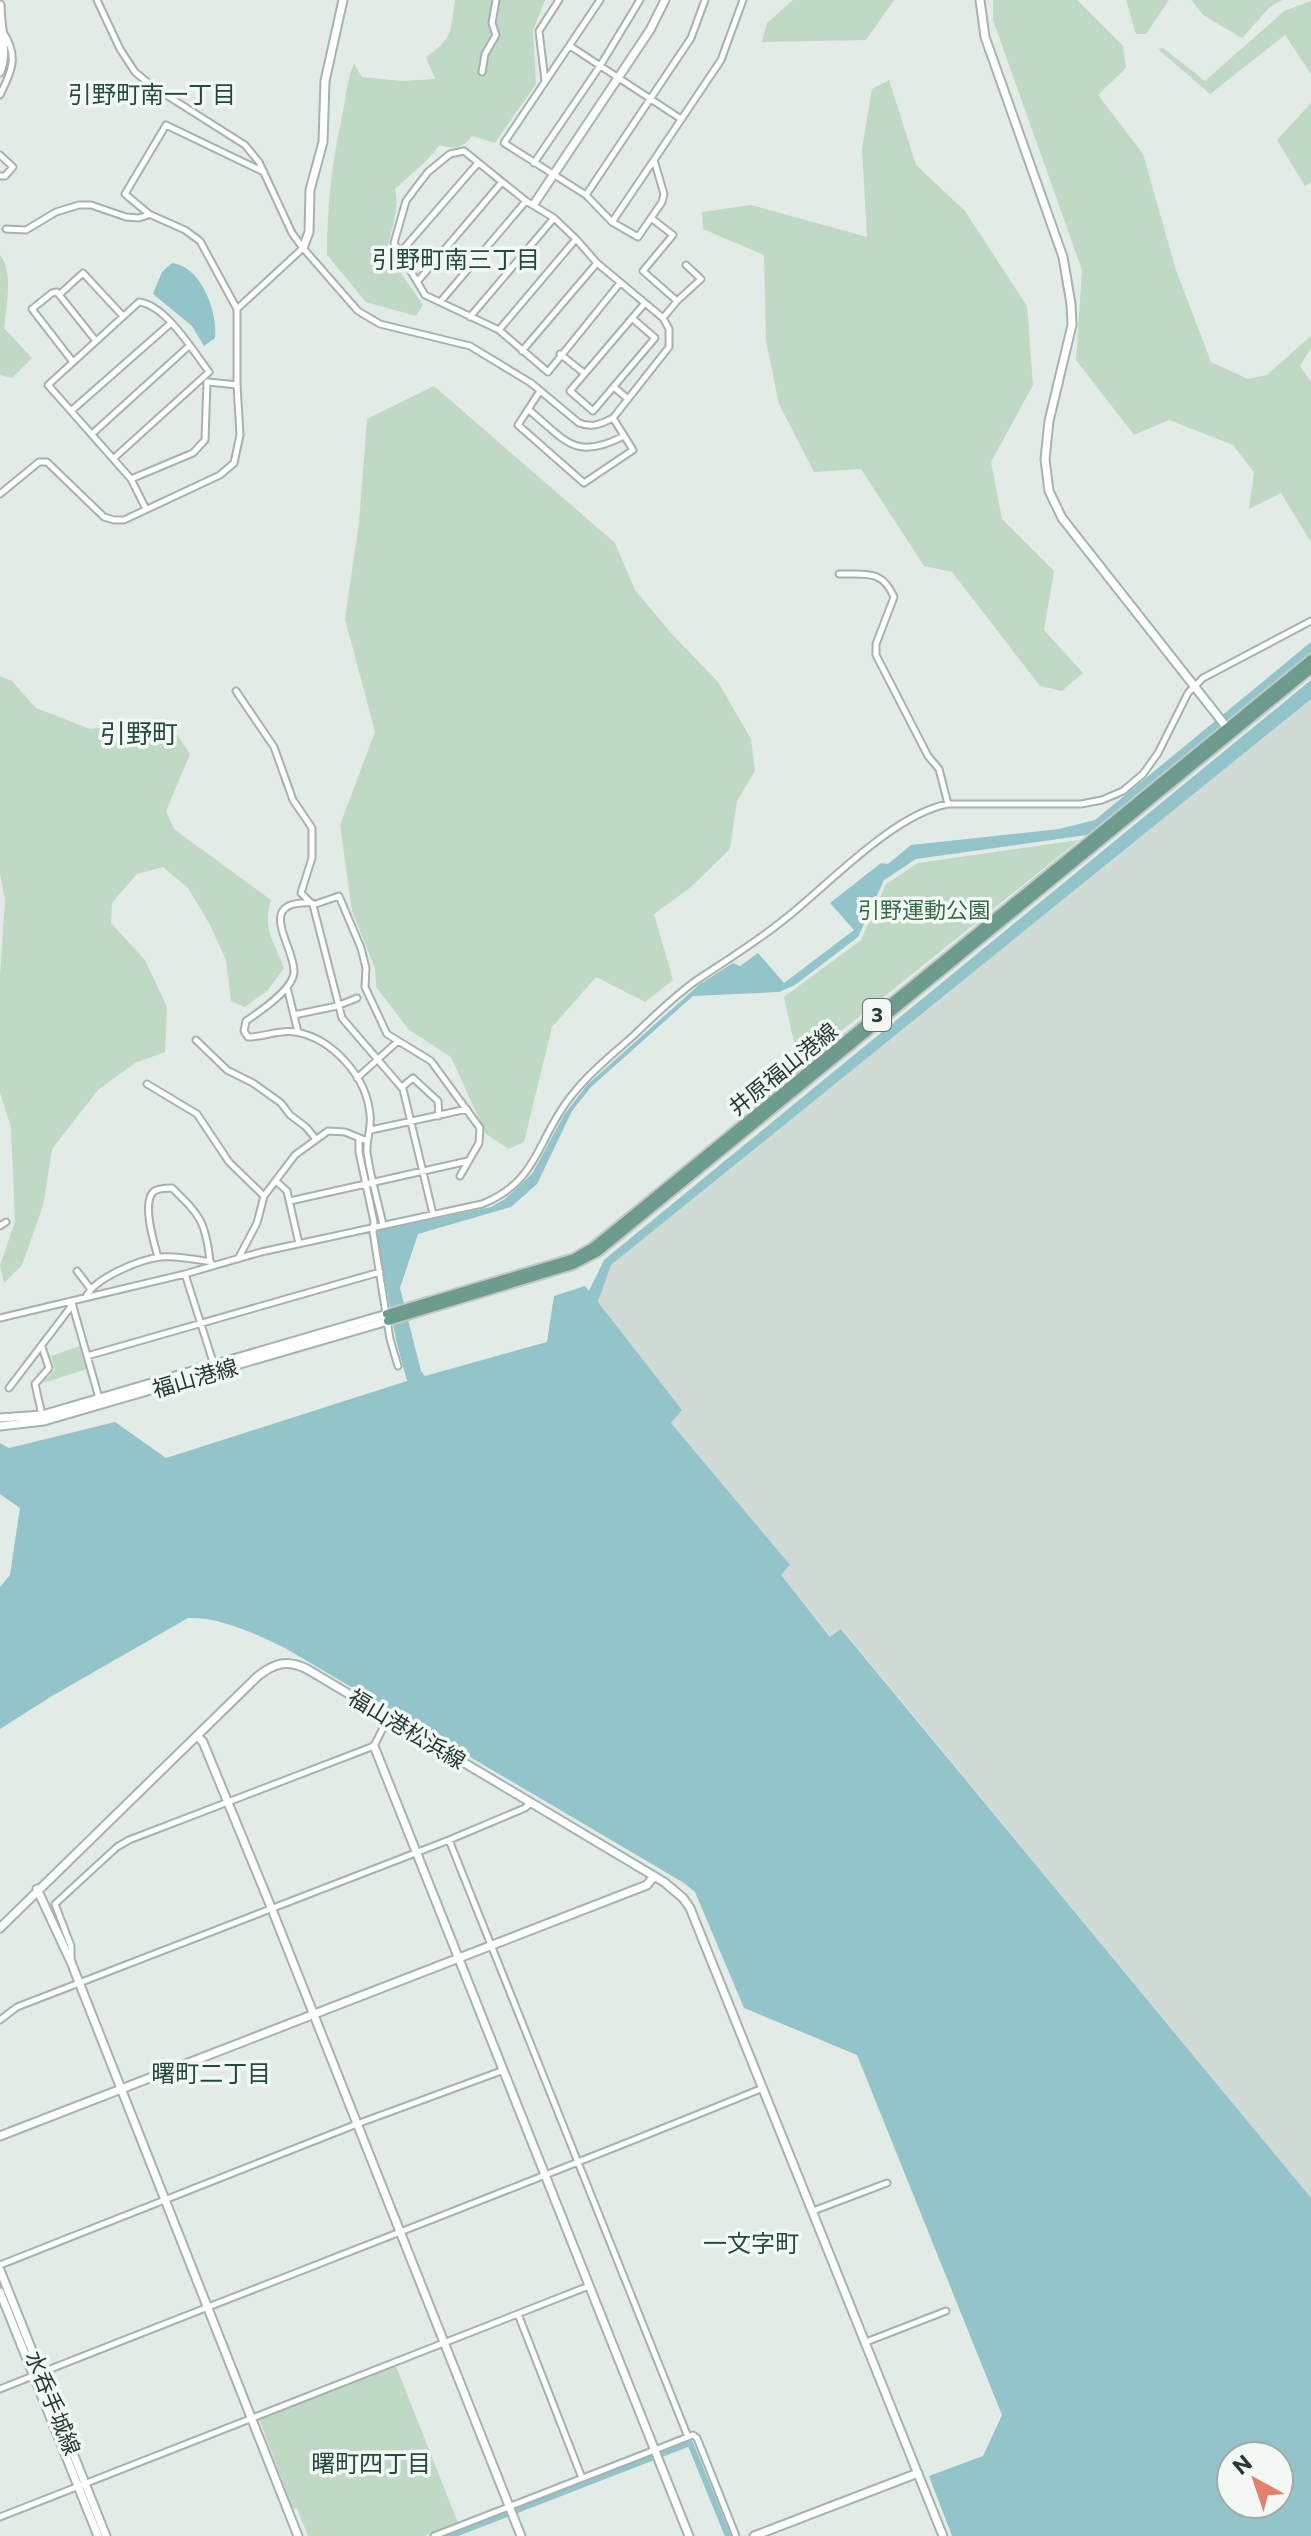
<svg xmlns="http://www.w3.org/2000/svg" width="1311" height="2536" font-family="Commissioner,'Noto Sans JP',sans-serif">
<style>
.built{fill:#d1dbd6}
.green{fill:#bfd9c4}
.water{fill:#92c4c9;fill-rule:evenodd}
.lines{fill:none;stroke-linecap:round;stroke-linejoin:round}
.canal{stroke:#92c4c9;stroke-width:6}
.street-casing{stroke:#a6b2ad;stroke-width:9}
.secondary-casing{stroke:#a3b5ae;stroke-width:11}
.primary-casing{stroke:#c2c8c6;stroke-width:12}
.street{stroke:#fff;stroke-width:5}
.secondary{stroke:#fff;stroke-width:7}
.primary{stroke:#6d9b8d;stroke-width:8}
.labels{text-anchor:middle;stroke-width:7;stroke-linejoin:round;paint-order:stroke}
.shield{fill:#f3f8f5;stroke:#63736d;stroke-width:2}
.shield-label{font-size:20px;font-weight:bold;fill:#253a33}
.park-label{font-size:22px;fill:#346c47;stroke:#f3f8f5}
.street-label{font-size:22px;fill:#253a33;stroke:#f3f8f5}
.neighbourhood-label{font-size:24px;fill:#234a3e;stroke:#f3f8f5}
.quarter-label{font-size:26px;fill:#234a3e;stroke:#f3f8f5}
</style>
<rect width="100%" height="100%" fill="#e3ebe7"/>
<!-- built -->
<path class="built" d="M 1311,693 L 1311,2198 L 842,1629 L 831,1637 L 780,1575 L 790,1566 L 670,1423 L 681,1410 L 598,1302 L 611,1265 Z"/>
<!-- green -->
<path class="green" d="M 455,0 L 545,0 L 533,31 L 536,84 L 495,143 L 472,136 C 462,149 455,150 440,145 L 425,162 L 395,189 C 400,210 390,231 387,253 L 423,305 L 416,316 L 366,302 L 327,255 C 327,205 332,161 343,112 C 346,95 347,80 354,64 L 362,77 L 402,81 L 435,79 L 426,57 C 454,38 450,32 455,0 Z
M 793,0 L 894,0 L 866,40 L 762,42 L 767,23 Z
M 993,0 L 1077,0 L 1123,46 L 1126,68 L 1098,95 L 1143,154 L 1176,270 L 1211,362 L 1248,379 L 1267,375 L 1311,336 L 1311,348 L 1300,366 L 1311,382 L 1311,542 L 1281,493 L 1249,509 L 1254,472 L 1233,445 L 1169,420 L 1134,435 L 1076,360 L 1082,270 L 993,20 Z
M 1126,0 L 1169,0 L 1146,34 L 1136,34 Z
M 1191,0 L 1282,0 L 1270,7 L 1242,38 L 1203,15 Z
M 1311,1 L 1311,74 L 1285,35 L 1210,94 L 1158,49 L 1163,48 L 1205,81 L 1284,11 Z
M 889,80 L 916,165 L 965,211 L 1027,306 L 1033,385 L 991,462 L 1002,519 L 1054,571 L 1044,630 L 1083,673 L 1062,691 L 1040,686 L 952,572 L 924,566 L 861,469 L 814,472 L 779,404 L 766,341 L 764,255 L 703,229 L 702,212 L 751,205 L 867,237 L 862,149 L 872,89 Z
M 1311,103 L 1311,182 L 1305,186 L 1277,140 Z
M 0,255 C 14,270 6,308 4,328 L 32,358 L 12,378 L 0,375 Z
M 434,386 L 615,543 L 635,590 L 671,633 L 718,682 L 751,739 L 755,771 L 737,801 L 730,849 L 691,887 L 654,914 L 673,980 L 645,1002 L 596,977 L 552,1027 L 524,1142 L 509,1149 L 486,1134 L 451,1057 L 409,1030 L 376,987 L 375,969 L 352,911 L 340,825 L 375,732 L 345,619 L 359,522 L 367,419 Z
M 0,676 L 12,681 L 36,708 L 90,729 L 167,719 L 190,754 L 166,811 L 174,829 L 271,900 C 262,930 274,940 284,968 L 268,990 L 245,1007 L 231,1001 L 226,960 L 210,925 L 188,888 L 163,867 L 137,874 L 112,903 L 111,923 L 145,960 L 167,1007 L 165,1052 L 135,1063 L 98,1090 L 52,1149 L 43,1206 L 22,1265 L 4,1283 L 0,1265 L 15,1222 L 11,1127 L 0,1093 L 0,976 L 5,899 L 0,874 Z
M 1079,840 L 799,1065 L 784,997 L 861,940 L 886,884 L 918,863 Z
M 80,1346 L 87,1369 L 43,1383 L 55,1369 L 51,1356 Z
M 396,2366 L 458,2523 L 424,2536 L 308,2536 L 297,2508 L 293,2509 L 259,2419 Z"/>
<!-- water -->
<path class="water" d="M 172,263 C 201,266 218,312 215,338 L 204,346 L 192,326 L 153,294 L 162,272 Z
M 1311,642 L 1311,652 L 1087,835 L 916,859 L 884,880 L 858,937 L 795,985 L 779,992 L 693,996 L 591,1087 L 572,1111 L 537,1184 L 511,1207 L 418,1234 L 400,1288 L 421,1371 L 425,1376 L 547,1342 L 554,1296 L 585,1286 L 589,1291 L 604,1260 L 1311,680 L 1311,699 L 611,1265 L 598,1302 L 682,1410 L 671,1423 L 790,1565 L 781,1575 L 830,1637 L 841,1629 L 1311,2198 L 1311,2536 L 952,2536 L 929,2476 L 983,2456 L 1002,2415 L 857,2055 L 744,2008 L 695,1892 L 684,1883 L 285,1648 C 255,1634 222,1617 188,1618 L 52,1696 L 0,1729 L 0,1587 L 10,1575 L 20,1508 L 0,1494 L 0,1443 L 9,1448 L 115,1422 L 166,1458 L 407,1381 L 396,1340 L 376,1231 L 491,1207 L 505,1199 L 532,1174 L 564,1115 L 587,1085 L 700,984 L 733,963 L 740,966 L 758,953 L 784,983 L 854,930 L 830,903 L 881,863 L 888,864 L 911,845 L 1059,829 L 1095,820 ZM 1231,2456 L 1279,2456 L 1279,2504 L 1231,2504 Z"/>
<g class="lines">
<!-- canal -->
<path class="canal" d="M 450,2536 L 690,2443 L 728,2536"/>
<defs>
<path id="street" d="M 97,0 L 120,49 L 135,72 L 152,86 L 245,145 L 259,162 L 292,233 L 303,248
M 600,0 L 504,143 L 586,195 L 612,222 L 638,237 L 662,202 L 664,194 L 654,160 L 721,60 L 743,0
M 570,46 L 681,119
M 482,72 L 485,54 L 496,35 L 492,23 L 496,0
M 545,81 L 539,31 L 559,0
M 0,95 C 12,71 19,56 3,32
M 0,155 L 13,167 L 5,176 L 0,176
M 534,163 L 600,66 L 640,0
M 586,195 L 691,38 L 705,0
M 651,218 L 673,235 L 643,271 L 677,301
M 612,222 L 654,160
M 6,229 L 26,230 L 56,212 L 79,205 L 91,205 L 126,217 L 139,218 L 148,215
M 399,254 L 478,163
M 417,282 L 502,182
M 60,294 L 83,273 L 122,315
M 441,301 L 526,201
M 237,309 L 200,241 L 185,230 L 149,214 L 125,194 L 166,125 L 264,172
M 470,317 L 554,218
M 632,318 L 655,338 L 593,411 L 570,391 L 645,303
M 663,318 L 677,301 L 701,279 L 686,265
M 499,330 L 576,239
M 522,351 L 597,263
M 560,354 L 584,373
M 73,362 L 32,309 L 52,293 L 57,292 L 96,341
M 208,382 L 237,385
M 614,387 L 628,399
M 540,391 L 518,425 L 584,483 L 633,450 L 613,418
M 529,410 C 566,441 575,461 624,436
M 71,411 L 171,323
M 92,434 L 189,346
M 113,459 L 209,372 C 193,351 166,305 139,302 L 48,385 L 131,479 L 146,509
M 131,479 L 193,453 L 205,440 L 207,382
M 0,494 L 39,462 L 47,462 L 104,517 L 114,520 L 124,520 L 220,475 L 234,463 L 240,435 L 237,385 L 237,309 L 303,248 L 358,311 L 380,324 L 470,346 L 531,383 L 579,423 C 592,428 601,424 613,418 L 669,347 L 669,329 L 663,318 L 597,263 L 576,239 L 554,218 L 526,201 L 464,151 L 450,154 L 428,172 L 418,185 L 406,201 L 394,243 L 425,295 L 499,330 L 548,372 L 620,283
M 839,574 C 866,575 882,569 894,597 L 876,644 L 876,655 L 928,756 L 939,769 L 948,804
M 236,691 L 274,747 L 293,800 L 312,828 L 312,858 L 301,893 L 313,905 L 342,1018 L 403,1089 L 433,1214
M 312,903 C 253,900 295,946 294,972 C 293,990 259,1012 246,1021 L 244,1031 L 248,1037 C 266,1037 278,1029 296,1032 C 333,1039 367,1077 370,1115 C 372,1128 366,1139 367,1152 C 370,1176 378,1201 383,1225
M 313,905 L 339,896 L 361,948 L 366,968 L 365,987 L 387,1034 L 431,1061 L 480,1128 L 479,1143 L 460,1176
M 287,987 L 298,1032
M 294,1015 L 337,1006 L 357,998
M 196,1040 L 227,1070 L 253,1083 L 281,1103 L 290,1115 L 306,1127 L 316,1139
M 357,1078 L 397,1042
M 147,1084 L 197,1114 L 229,1162 L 264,1196
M 402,1087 L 413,1078 L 438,1101 L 439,1116
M 371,1130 L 467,1109
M 359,1139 L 359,1152 L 374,1222 L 373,1232 L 390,1339 L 398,1366
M 277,1182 L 287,1191 L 299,1244
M 290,1201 L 468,1161
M 0,1226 L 6,1222
M 158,1257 C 154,1243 142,1205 153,1192 C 158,1188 166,1188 172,1188 C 200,1215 206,1222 210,1262
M 238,1259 L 257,1223 L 264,1196 L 295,1155 L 328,1131 L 345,1132 L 367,1141
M 77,1271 L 90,1288
M 185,1274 L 214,1365
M 86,1297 C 94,1278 141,1259 161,1257 C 178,1256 194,1259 211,1262
M 72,1303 L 99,1398
M 0,1318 L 185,1274 L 261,1252 L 482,1204 C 540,1181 537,1137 572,1095 C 589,1073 612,1055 633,1036 C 653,1017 674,996 697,980 C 727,960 758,941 786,918 C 830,883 894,814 948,804 L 1081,804 L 1102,800 L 1123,791 L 1143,774 L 1158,753 L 1188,693 L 1203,678 L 1311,621
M 87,1356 L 380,1272
M 9,1388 L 70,1308 L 71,1302
M 42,1415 L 35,1384 L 49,1368 L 42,1347
M 71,1960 L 71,1946 L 55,1904 L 117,1847 L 129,1840 L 374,1746 L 388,1718
M 0,2020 L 17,2007 L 449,1840 L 525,1808 L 531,1803
M 813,2211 L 887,2183
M 0,2265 L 357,2124 L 504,2070
M 518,2314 L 582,2478
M 866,2342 L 946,2311
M 0,2389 C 254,2288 510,2191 763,2088
M 688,2437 L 693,2435 L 697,2438 L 736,2536
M 0,2517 L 589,2286
M 434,2536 L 688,2437 L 449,1840"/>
<path id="secondary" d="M 980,0 L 985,37 L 1063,257 L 1071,304 L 1072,325 L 1049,421 L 1045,459 L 1049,491 L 1062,518 L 1228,729
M 0,5 C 0,26 8,53 0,72
M 534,204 L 650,30 L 665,0
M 303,248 L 309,232 L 310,190 L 323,142 L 325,81 L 343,0
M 0,1418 L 42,1415 L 387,1314
M 0,1426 L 44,1421 L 388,1321
M 197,1736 L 203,1742 L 271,1907 L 521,2536
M 374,1746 L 689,2536
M 37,1889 L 71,1962 L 298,2536
M 0,1928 L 258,1676 C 275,1663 287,1659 307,1669 L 664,1882 L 683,1898 L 690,1908 L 943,2536
M 0,2136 L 647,1885 L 654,1876
M 0,2270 L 106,2536
M 0,2292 L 98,2536
M 754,2536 L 918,2473"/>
<path id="primary" d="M 387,1314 L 551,1265 L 574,1258 L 593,1247 L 1311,659
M 388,1321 L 573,1265 L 598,1252 L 1311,669"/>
</defs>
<!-- street casing -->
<use href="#street" class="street-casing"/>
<!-- secondary casing -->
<use href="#secondary" class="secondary-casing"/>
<!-- primary casing -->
<use href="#primary" class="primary-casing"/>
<!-- street -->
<use href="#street" class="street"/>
<!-- secondary -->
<use href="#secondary" class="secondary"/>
<!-- primary -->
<use href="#primary" class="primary"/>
</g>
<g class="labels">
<!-- shield labels -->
<rect class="shield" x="863" y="999" width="28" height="32" rx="6"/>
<g class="shield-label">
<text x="877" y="1022">3</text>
</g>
<!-- park labels -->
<g class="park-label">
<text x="924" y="918">引野運動公園</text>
</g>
<!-- street labels -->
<g class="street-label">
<text transform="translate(783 1069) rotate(-39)" y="8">井原福山港線</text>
<text transform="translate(195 1378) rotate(-16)" y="8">福山港線</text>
<text transform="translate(407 1729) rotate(31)" y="8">福山港松浜線</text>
<text transform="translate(53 2403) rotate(68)" y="8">水呑手城線</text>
</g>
<!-- neighbourhood labels -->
<g class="neighbourhood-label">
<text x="152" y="103">引野町南一丁目</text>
<text x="456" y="268">引野町南三丁目</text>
<text x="211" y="2082">曙町二丁目</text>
<text x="751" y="2252">一文字町</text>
<text x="371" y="2472">曙町四丁目</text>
</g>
<!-- quarter labels -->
<g class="quarter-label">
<text x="139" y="743">引野町</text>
</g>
</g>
<!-- north arrow -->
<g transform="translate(1255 2480) rotate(320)"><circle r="38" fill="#f3f8f5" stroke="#a1aca7" stroke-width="2"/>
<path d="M0-6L14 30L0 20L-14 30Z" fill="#e1826c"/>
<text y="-12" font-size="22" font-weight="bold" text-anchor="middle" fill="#253a33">N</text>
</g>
</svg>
